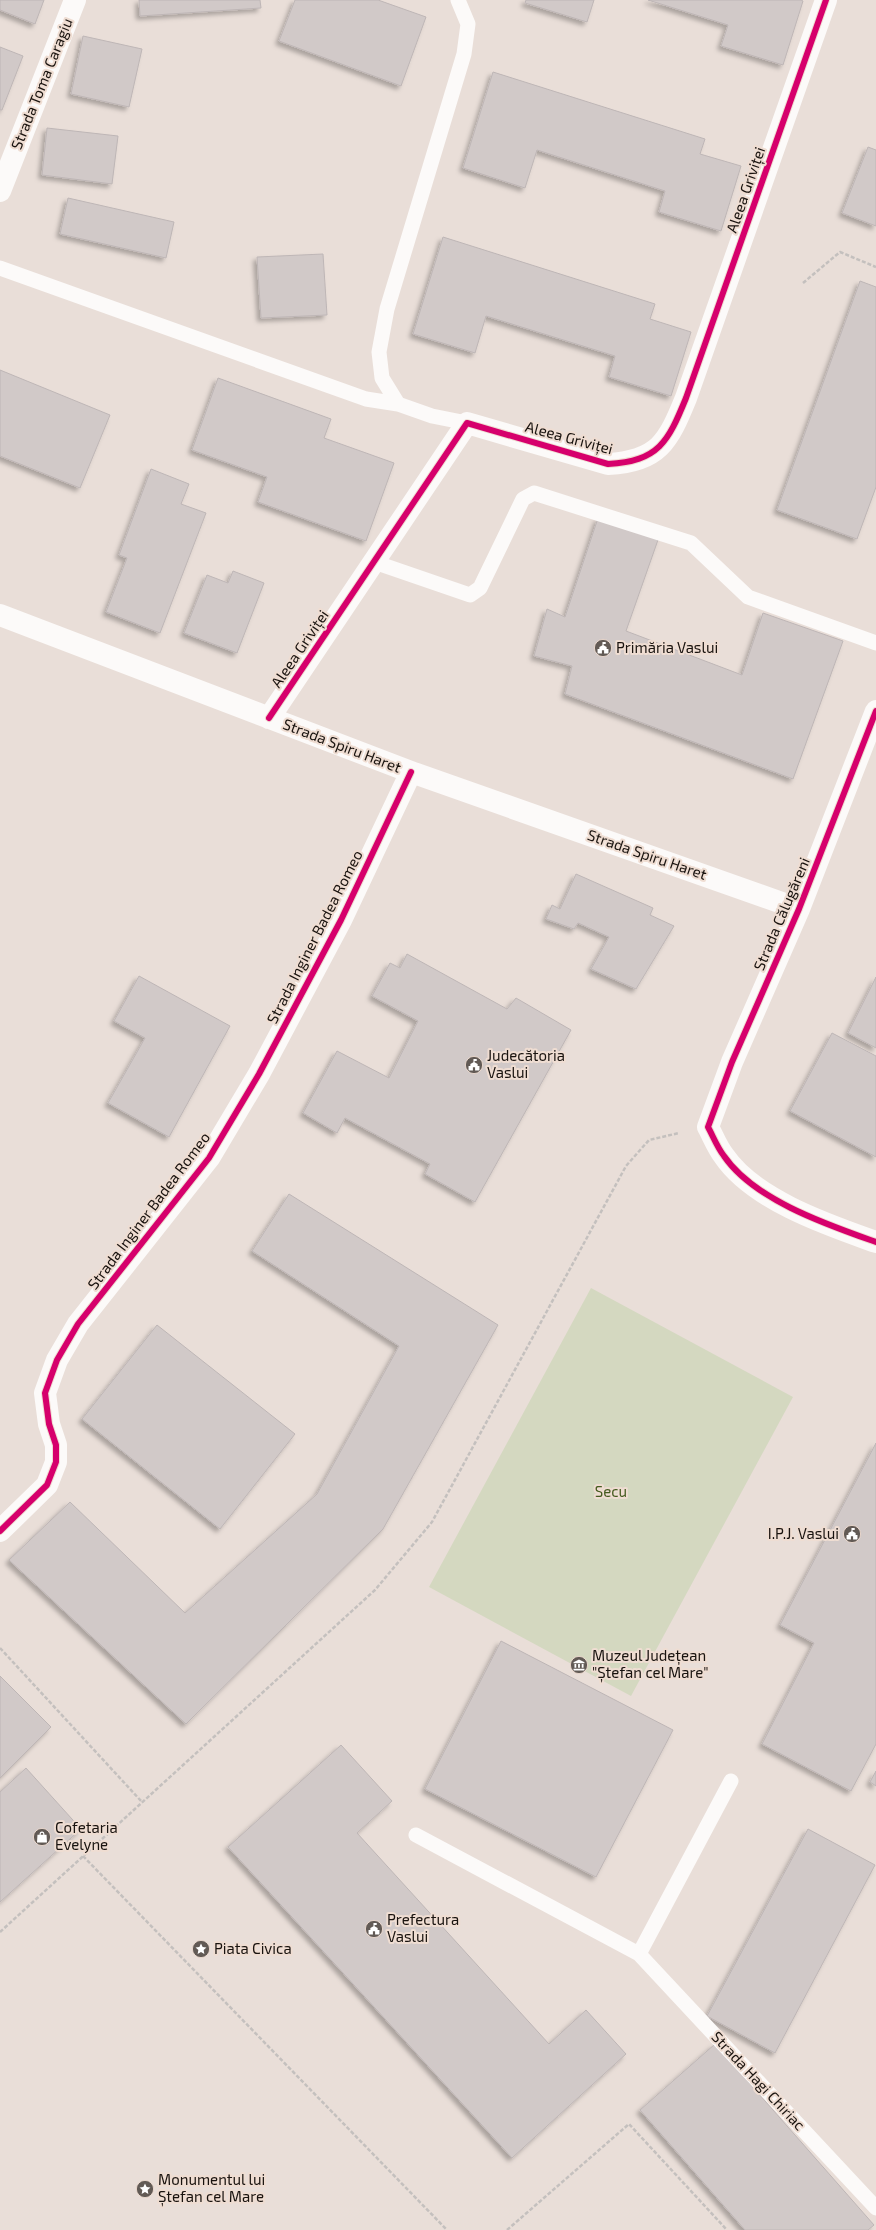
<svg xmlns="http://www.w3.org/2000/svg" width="876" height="2230" font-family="'Exo 2',sans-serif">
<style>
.green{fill:#d4d8c0}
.building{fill:#d1c9c8;stroke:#beb6b6;filter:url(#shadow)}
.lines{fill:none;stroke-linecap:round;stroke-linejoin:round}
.path{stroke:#c4c0be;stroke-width:2.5;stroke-dasharray:4 2;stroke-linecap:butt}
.service{stroke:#fcfaf9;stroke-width:15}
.minor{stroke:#fcfaf9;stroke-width:22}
.cycleway-casing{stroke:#efddd2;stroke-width:8}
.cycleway{stroke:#d6006c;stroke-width:6}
.labels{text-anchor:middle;stroke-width:4;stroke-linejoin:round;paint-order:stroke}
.street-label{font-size:15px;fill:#19130f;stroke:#efddd2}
.poi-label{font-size:15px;fill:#19130f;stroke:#efddd2;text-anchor:start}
.park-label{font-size:15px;fill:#455b1f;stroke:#efddd2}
</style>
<defs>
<filter id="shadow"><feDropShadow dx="-3.5" dy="3.5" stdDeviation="2" flood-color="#0004"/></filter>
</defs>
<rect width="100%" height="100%" fill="#e9ded8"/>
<!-- green -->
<path class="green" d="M 591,1288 L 793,1397 L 631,1696 L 429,1587 Z"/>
<!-- building -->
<path class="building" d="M 0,0 L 44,0 L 35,24 L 0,10 Z
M 139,0 L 260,0 L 261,8 L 140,16 Z
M 295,0 L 378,0 L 426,17 L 401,86 L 279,41 Z
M 526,0 L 594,0 L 587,22 L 525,3 Z
M 648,0 L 801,0 L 803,1 L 783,65 L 721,46 L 728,25 Z
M 83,36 L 142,49 L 129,107 L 71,94 Z
M 0,47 L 23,56 L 2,110 L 0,110 Z
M 493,72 L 705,139 L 700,154 L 741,166 L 721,231 L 659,212 L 665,191 L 537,150 L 525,188 L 463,168 Z
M 47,128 L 118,136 L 112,184 L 42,175 Z
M 868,147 L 876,150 L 876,226 L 842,213 Z
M 68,198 L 174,222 L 166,258 L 60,234 Z
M 443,237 L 655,304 L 650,319 L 691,332 L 671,396 L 609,377 L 615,356 L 486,316 L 475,353 L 413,334 Z
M 323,254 L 327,315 L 261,318 L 257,257 Z
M 860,281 L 876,287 L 876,487 L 857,539 L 777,510 Z
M 0,370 L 110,415 L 80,488 L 0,456 Z
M 218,378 L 331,419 L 324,438 L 394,463 L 366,541 L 258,502 L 267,477 L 192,450 Z
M 151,469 L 189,484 L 181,504 L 206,513 L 160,633 L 106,612 L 127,558 L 119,555 Z
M 598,518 L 659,537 L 626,631 L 742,675 L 763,613 L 843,641 L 793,779 L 565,694 L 572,666 L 534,656 L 547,609 L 565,617 Z
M 233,571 L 264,583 L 237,653 L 184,633 L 207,575 L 228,583 Z
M 576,874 L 653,908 L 650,915 L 674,926 L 636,989 L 591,969 L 609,937 L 578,923 L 574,929 L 546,919 L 552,905 L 560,909 Z
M 407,954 L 507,1009 L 516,998 L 571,1030 L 475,1202 L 425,1174 L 430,1164 L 345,1118 L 337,1133 L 303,1113 L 337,1051 L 389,1078 L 418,1021 L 372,996 L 390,963 L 400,968 Z
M 139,976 L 230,1026 L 169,1137 L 108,1103 L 145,1038 L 114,1021 Z
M 876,977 L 876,1048 L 848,1033 Z
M 832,1033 L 876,1056 L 876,1157 L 790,1111 Z
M 289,1194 L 498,1325 L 383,1529 L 186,1724 L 9,1560 L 70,1502 L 185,1613 L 317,1494 L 399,1346 L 252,1251 Z
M 157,1325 L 295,1434 L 220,1529 L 82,1419 Z
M 876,1443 L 876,1744 L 851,1791 L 762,1744 L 814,1643 L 780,1625 Z
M 501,1641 L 673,1730 L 596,1877 L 425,1789 Z
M 0,1676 L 51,1727 L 0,1778 Z
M 341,1745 L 392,1801 L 357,1833 L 549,2044 L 586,2010 L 626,2054 L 512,2158 L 228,1847 Z
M 26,1768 L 81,1829 L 0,1902 L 0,1792 Z
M 876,1771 L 876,1786 L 870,1782 Z
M 808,1829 L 875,1865 L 775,2053 L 707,2016 Z
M 715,2044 L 874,2225 L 868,2230 L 745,2230 L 640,2110 Z"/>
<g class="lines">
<!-- path -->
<path class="path" d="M 803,283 L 840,252 L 876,267
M 0,1648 L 142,1802
M 83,1856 L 447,2230
M 0,1932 L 375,1590 L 432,1522 L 626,1166 L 649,1140 L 679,1133
M 507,2230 L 629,2124 L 727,2230"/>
<!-- service -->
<path class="service" d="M 458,0 L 468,24 L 464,54 L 387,309 L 379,352 L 382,378 L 398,404 L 432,416 L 467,423
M 0,268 L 366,399 L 398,404
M 374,562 L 470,595 L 480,588 L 523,499 L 534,493 L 691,543 L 748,597 L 876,643
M 416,1835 L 639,1954 L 876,2208
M 639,1954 L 731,1781"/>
<!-- minor -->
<path class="minor" d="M 0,191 L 75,0
M 0,615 L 411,772 L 799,909
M 876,711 L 799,909 L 732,1062 L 708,1127 C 713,1136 717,1147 724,1156 C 754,1200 828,1225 876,1242
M 269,718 L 467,423 L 608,464 C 659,461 668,442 686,398 L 826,0
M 0,1531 L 47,1485 L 56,1462 L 56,1445 L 49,1424 L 45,1393 L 57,1360 L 78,1324 L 209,1158 L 259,1074 L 341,920 L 411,772"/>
<defs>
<path id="cycleway" d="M 876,711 L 799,909 L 732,1062 L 708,1127 C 713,1136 717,1147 724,1156 C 754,1200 828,1225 876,1242
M 269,718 L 467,423 L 608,464 C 659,461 668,442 686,398 L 826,0
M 0,1531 L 47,1485 L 56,1462 L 56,1445 L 49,1424 L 45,1393 L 57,1360 L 78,1324 L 209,1158 L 259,1074 L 341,920 L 411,772"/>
</defs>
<!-- cycleway casing -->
<use href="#cycleway" class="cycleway-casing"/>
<!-- cycleway -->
<use href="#cycleway" class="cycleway"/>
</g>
<!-- icons -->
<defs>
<symbol id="civic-disc" viewBox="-11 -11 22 22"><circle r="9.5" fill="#625a55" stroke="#efddd2"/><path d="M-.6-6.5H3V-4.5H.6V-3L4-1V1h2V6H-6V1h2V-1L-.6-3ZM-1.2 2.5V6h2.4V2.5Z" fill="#fff"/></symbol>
<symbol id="museum-disc" viewBox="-11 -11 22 22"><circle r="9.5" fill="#625a55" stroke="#efddd2"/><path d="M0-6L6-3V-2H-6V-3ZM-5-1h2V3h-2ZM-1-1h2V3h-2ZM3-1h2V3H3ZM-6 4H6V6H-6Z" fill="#fff"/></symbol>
<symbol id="shop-disc" viewBox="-11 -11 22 22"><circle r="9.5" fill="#625a55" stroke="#efddd2"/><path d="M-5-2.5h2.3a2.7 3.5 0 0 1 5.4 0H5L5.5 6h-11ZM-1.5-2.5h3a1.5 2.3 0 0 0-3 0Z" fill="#fff"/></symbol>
<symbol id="sight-disc" viewBox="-11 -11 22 22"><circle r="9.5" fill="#625a55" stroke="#efddd2"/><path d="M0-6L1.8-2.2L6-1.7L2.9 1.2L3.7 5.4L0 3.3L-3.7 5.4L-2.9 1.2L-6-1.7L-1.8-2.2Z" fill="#fff"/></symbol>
</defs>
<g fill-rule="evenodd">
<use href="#civic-disc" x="593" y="638" width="20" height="20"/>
<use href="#civic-disc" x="464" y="1055" width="20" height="20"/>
<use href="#civic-disc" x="842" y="1524" width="20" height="20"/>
<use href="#museum-disc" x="569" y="1655" width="20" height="20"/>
<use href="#shop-disc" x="32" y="1827" width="20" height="20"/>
<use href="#civic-disc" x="364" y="1919" width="20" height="20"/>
<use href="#sight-disc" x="191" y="1939" width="20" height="20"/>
<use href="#sight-disc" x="135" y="2179" width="20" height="20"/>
</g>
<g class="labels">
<!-- street labels -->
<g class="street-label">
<text transform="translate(42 84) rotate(-68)" y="5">Strada Toma Caragiu</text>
<text transform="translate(746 190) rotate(-71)" y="5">Aleea Griviței</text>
<text transform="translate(569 438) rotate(15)" y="5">Aleea Griviței</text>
<text transform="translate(300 649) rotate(-56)" y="5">Aleea Griviței</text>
<text transform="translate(342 746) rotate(21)" y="5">Strada Spiru Haret</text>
<text transform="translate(647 855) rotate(19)" y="5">Strada Spiru Haret</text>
<text transform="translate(782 914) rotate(-67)" y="5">Strada Călugăreni</text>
<text transform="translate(315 937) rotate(-63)" y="5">Strada Inginer Badea Romeo</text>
<text transform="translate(149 1211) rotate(-53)" y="5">Strada Inginer Badea Romeo</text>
<text transform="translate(758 2081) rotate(47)" y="5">Strada Hagi Chiriac</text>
</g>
<!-- poi labels -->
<g class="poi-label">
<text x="616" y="653">Primăria Vaslui</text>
<text x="487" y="1061">Judecătoria<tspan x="487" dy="17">Vaslui</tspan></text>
<text x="839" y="1539" text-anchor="end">I.P.J. Vaslui</text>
<text x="592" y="1661">Muzeul Județean<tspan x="592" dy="17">"Ștefan cel Mare"</tspan></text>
<text x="55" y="1833">Cofetaria<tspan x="55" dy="17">Evelyne</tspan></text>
<text x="387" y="1925">Prefectura<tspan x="387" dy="17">Vaslui</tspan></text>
<text x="214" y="1954">Piata Civica</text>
<text x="158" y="2185">Monumentul lui<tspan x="158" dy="17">Ștefan cel Mare</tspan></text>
</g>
<!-- park labels -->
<g class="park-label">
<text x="611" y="1497">Secu</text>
</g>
</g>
</svg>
